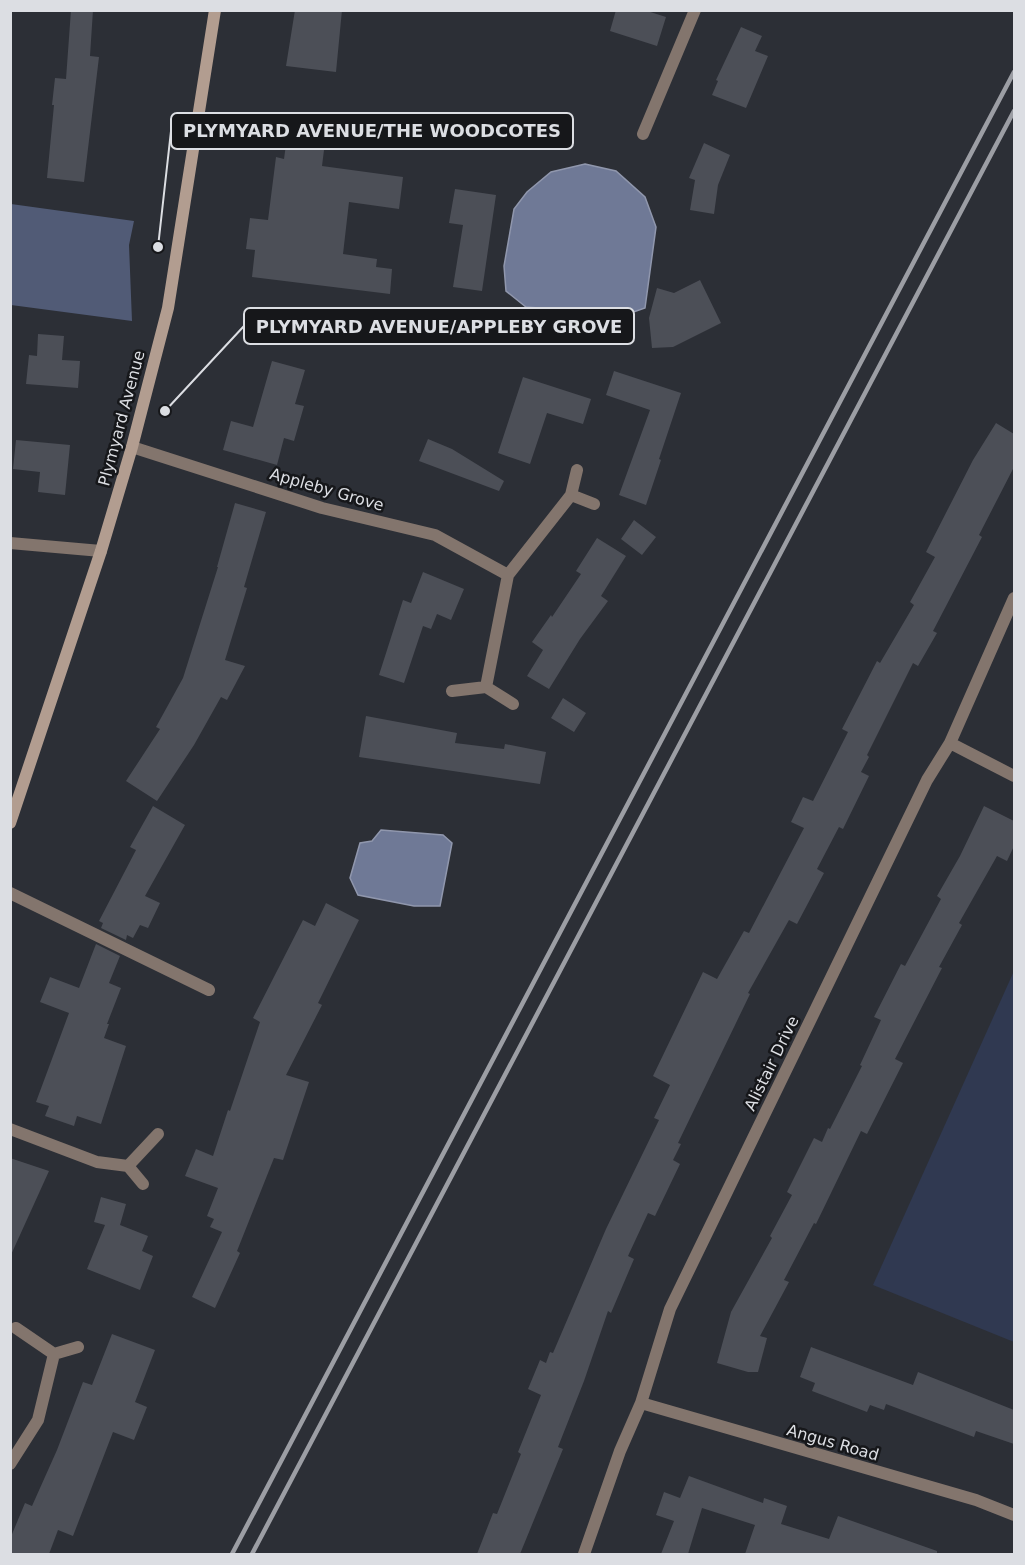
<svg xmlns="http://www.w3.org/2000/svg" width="1025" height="1565" font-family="'DejaVu Sans',sans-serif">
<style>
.green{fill:#303951}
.forest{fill:#515b76}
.water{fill:#6f7996;stroke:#9097ad;stroke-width:1.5}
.building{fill:#4c4f57}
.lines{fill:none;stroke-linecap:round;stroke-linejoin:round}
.street{stroke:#83756d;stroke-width:12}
.secondary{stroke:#b29d90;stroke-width:12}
.rail{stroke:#9c9ea4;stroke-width:4.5}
.labels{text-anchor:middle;stroke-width:5;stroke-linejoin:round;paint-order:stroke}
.street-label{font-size:16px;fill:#dcdee3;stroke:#16171a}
.leader{fill:none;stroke:#dcdee3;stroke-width:2}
.callout-dot{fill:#dcdee3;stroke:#16171a;stroke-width:2}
.callout{fill:#16171a;stroke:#dcdee3;stroke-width:2}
.callout-label{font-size:18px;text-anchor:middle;font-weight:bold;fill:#dcdee3}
</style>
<rect width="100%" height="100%" fill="#2c2f36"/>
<!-- green -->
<path class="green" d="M 1014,971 L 1014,1342 L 873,1285 Z"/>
<!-- forest -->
<path class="forest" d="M 11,204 L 134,221 L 129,245 L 132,321 L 11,305 Z"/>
<!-- water -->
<path class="water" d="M 585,164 L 616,171 L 645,197 L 656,227 L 645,308 L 625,315 L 526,307 L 506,291 L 504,266 L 514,209 L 527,192 L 551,172 Z
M 381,830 L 443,835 L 452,843 L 440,906 L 414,906 L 358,895 L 350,878 L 360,843 L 372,841 Z"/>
<!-- building -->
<path class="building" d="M 71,10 L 93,10 L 90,56 L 99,57 L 84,182 L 47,178 L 54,105 L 52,105 L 55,78 L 66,79 Z
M 295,10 L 342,10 L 336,72 L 286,66 Z
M 616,10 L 644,10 L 666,17 L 657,46 L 610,31 Z
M 741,27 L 762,36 L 755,51 L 768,56 L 746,108 L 712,95 L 718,81 L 716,80 Z
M 288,130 L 326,134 L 322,166 L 403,177 L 399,209 L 349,202 L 343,254 L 377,259 L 376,267 L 392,269 L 390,294 L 252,277 L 255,250 L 246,249 L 250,218 L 268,220 L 276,157 L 284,159 Z
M 704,143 L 730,155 L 718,185 L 714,214 L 690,210 L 695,180 L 689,178 Z
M 455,189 L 496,195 L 482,291 L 453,287 L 463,225 L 449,223 Z
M 700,280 L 721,323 L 673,347 L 652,348 L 649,318 L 657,288 L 674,293 Z
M 38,334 L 64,336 L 62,360 L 80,361 L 78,388 L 26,384 L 29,355 L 37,356 Z
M 272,361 L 305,370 L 295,404 L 304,406 L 294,441 L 284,438 L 277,465 L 223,450 L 231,421 L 253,427 Z
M 614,371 L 681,393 L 659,459 L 661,460 L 646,505 L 619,495 L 650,410 L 606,395 Z
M 523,377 L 591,399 L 583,424 L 547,413 L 530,464 L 498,453 Z
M 996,423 L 1014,434 L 1014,467 L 979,535 L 982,537 L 933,631 L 937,633 L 918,666 L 913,663 L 867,755 L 869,757 L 861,772 L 869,776 L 843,829 L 839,827 L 817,869 L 824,873 L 797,924 L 789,920 L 748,993 L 750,994 L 678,1143 L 681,1144 L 673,1160 L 680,1164 L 655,1216 L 648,1213 L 628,1256 L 634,1259 L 611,1313 L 608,1311 L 584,1381 L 558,1447 L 563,1449 L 520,1554 L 477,1554 L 493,1513 L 497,1514 L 521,1454 L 518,1452 L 541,1395 L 528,1389 L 540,1360 L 546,1363 L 550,1352 L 553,1353 L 606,1229 L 659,1120 L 654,1118 L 670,1085 L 653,1076 L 703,972 L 717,979 L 744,931 L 749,933 L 804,828 L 791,822 L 803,797 L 813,801 L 848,732 L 842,729 L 877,661 L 880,663 L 914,605 L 910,602 L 935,557 L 926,552 L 973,460 Z
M 428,439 L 452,449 L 504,481 L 499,491 L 419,461 Z
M 16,440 L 70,445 L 65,495 L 38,492 L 40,472 L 13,469 Z
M 235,503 L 266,512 L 244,587 L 247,588 L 225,660 L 245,666 L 227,700 L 221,697 L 194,745 L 157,801 L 126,781 L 160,729 L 156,727 L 183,678 L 218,567 L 217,567 Z
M 634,520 L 656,537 L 642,555 L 621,539 Z
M 597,538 L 626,556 L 601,596 L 608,601 L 580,639 L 549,689 L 527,676 L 543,650 L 532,642 L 551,615 L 552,617 L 581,574 L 576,571 Z
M 423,572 L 464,589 L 451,620 L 437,614 L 431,629 L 423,626 L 404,683 L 379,675 L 403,600 L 411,603 Z
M 563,698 L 586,713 L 574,732 L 551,718 Z
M 366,716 L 457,733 L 455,743 L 504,749 L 505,744 L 546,752 L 540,784 L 359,757 Z
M 153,806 L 185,825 L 145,896 L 160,903 L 148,928 L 140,925 L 133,938 L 127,935 L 126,940 L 101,928 L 103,923 L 99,921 L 136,850 L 130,847 Z
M 984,806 L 1014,821 L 1014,846 L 1007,861 L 997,856 L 959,923 L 962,925 L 939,967 L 942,968 L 895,1059 L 903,1063 L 867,1134 L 861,1131 L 816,1224 L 814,1223 L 784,1280 L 789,1282 L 760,1336 L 767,1338 L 758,1372 L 748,1372 L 717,1363 L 731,1312 L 772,1238 L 770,1236 L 792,1195 L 787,1192 L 814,1138 L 822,1142 L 828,1128 L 830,1129 L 862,1066 L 860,1065 L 881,1020 L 874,1017 L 901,964 L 905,966 L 941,899 L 937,896 L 960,856 Z
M 326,903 L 359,920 L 318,1003 L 322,1005 L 286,1075 L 309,1082 L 283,1160 L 274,1158 L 237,1251 L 240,1253 L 215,1308 L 192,1297 L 222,1232 L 210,1227 L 214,1219 L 207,1216 L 218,1188 L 185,1176 L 196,1149 L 213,1156 L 228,1110 L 230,1111 L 260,1022 L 253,1018 L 303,920 L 315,926 Z
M 96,944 L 120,956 L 109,983 L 121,988 L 107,1024 L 109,1024 L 104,1038 L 126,1046 L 101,1124 L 77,1116 L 74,1126 L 45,1116 L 49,1106 L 36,1102 L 69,1013 L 40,1002 L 50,977 L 79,988 Z
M 10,1158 L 49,1171 L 10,1257 Z
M 101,1197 L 126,1204 L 120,1225 L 148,1236 L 142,1251 L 153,1256 L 140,1290 L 87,1269 L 105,1225 L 94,1222 Z
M 112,1334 L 155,1350 L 135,1402 L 147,1407 L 134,1440 L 113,1432 L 73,1536 L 58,1530 L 49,1554 L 10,1554 L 10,1539 L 25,1503 L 32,1506 L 57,1450 L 83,1382 L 92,1385 Z
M 811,1347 L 913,1385 L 918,1372 L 1014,1410 L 1014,1444 L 976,1431 L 974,1437 L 886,1404 L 884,1410 L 870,1405 L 867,1412 L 812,1391 L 815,1383 L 800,1377 Z
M 689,1476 L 763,1503 L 764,1498 L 787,1506 L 781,1524 L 829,1539 L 838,1516 L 937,1551 L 937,1554 L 745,1554 L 755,1525 L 702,1508 L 688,1554 L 661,1554 L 674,1521 L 656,1515 L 664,1492 L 680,1498 Z"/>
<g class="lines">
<!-- street -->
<path class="street" d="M 643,134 L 695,10
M 132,447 L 322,508 L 435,535 L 508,575
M 571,495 L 594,504
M 10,543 L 101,551
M 486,687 L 513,704
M 452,691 L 486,687 L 508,575 L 571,495 L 577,470
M 950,743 L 1014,776
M 10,893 L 209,990
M 10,1129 L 97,1162 L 128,1166 L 143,1184
M 128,1166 L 158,1134
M 16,1328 L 54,1354
M 641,1403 L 976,1500 L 1014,1515
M 10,1464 L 38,1420 L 54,1354 L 78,1347
M 584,1554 L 620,1451 L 641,1403 L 670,1309 L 927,780 L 950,743 L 1014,598"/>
<!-- secondary -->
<path class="secondary" d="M 10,823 L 101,551 L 132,447 L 168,308 L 215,10"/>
<!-- rail -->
<path class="rail" d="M 232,1554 L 1014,72
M 252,1554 L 1014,111"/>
</g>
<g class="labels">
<!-- street labels -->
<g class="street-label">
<text transform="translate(121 418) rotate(-75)" y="6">Plymyard Avenue</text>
<text transform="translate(327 489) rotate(16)" y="6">Appleby Grove</text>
<text transform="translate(771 1063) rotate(-64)" y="6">Alistair Drive</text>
<text transform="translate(833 1442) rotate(16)" y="6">Angus Road</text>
</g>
</g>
<!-- callouts -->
<path class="leader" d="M158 247L171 131M165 411L244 326"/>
<g class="callout-dot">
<circle cx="158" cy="247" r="6"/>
<circle cx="165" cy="411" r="6"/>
</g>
<g class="callout">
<rect x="171" y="113" width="402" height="36" rx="6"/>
<rect x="244" y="308" width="390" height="36" rx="6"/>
</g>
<g class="callout-label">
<text x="372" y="137">PLYMYARD AVENUE/THE WOODCOTES</text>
<text x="439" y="333">PLYMYARD AVENUE/APPLEBY GROVE</text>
</g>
<!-- border -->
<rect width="1025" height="1565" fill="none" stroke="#dcdee3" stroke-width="24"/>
</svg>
